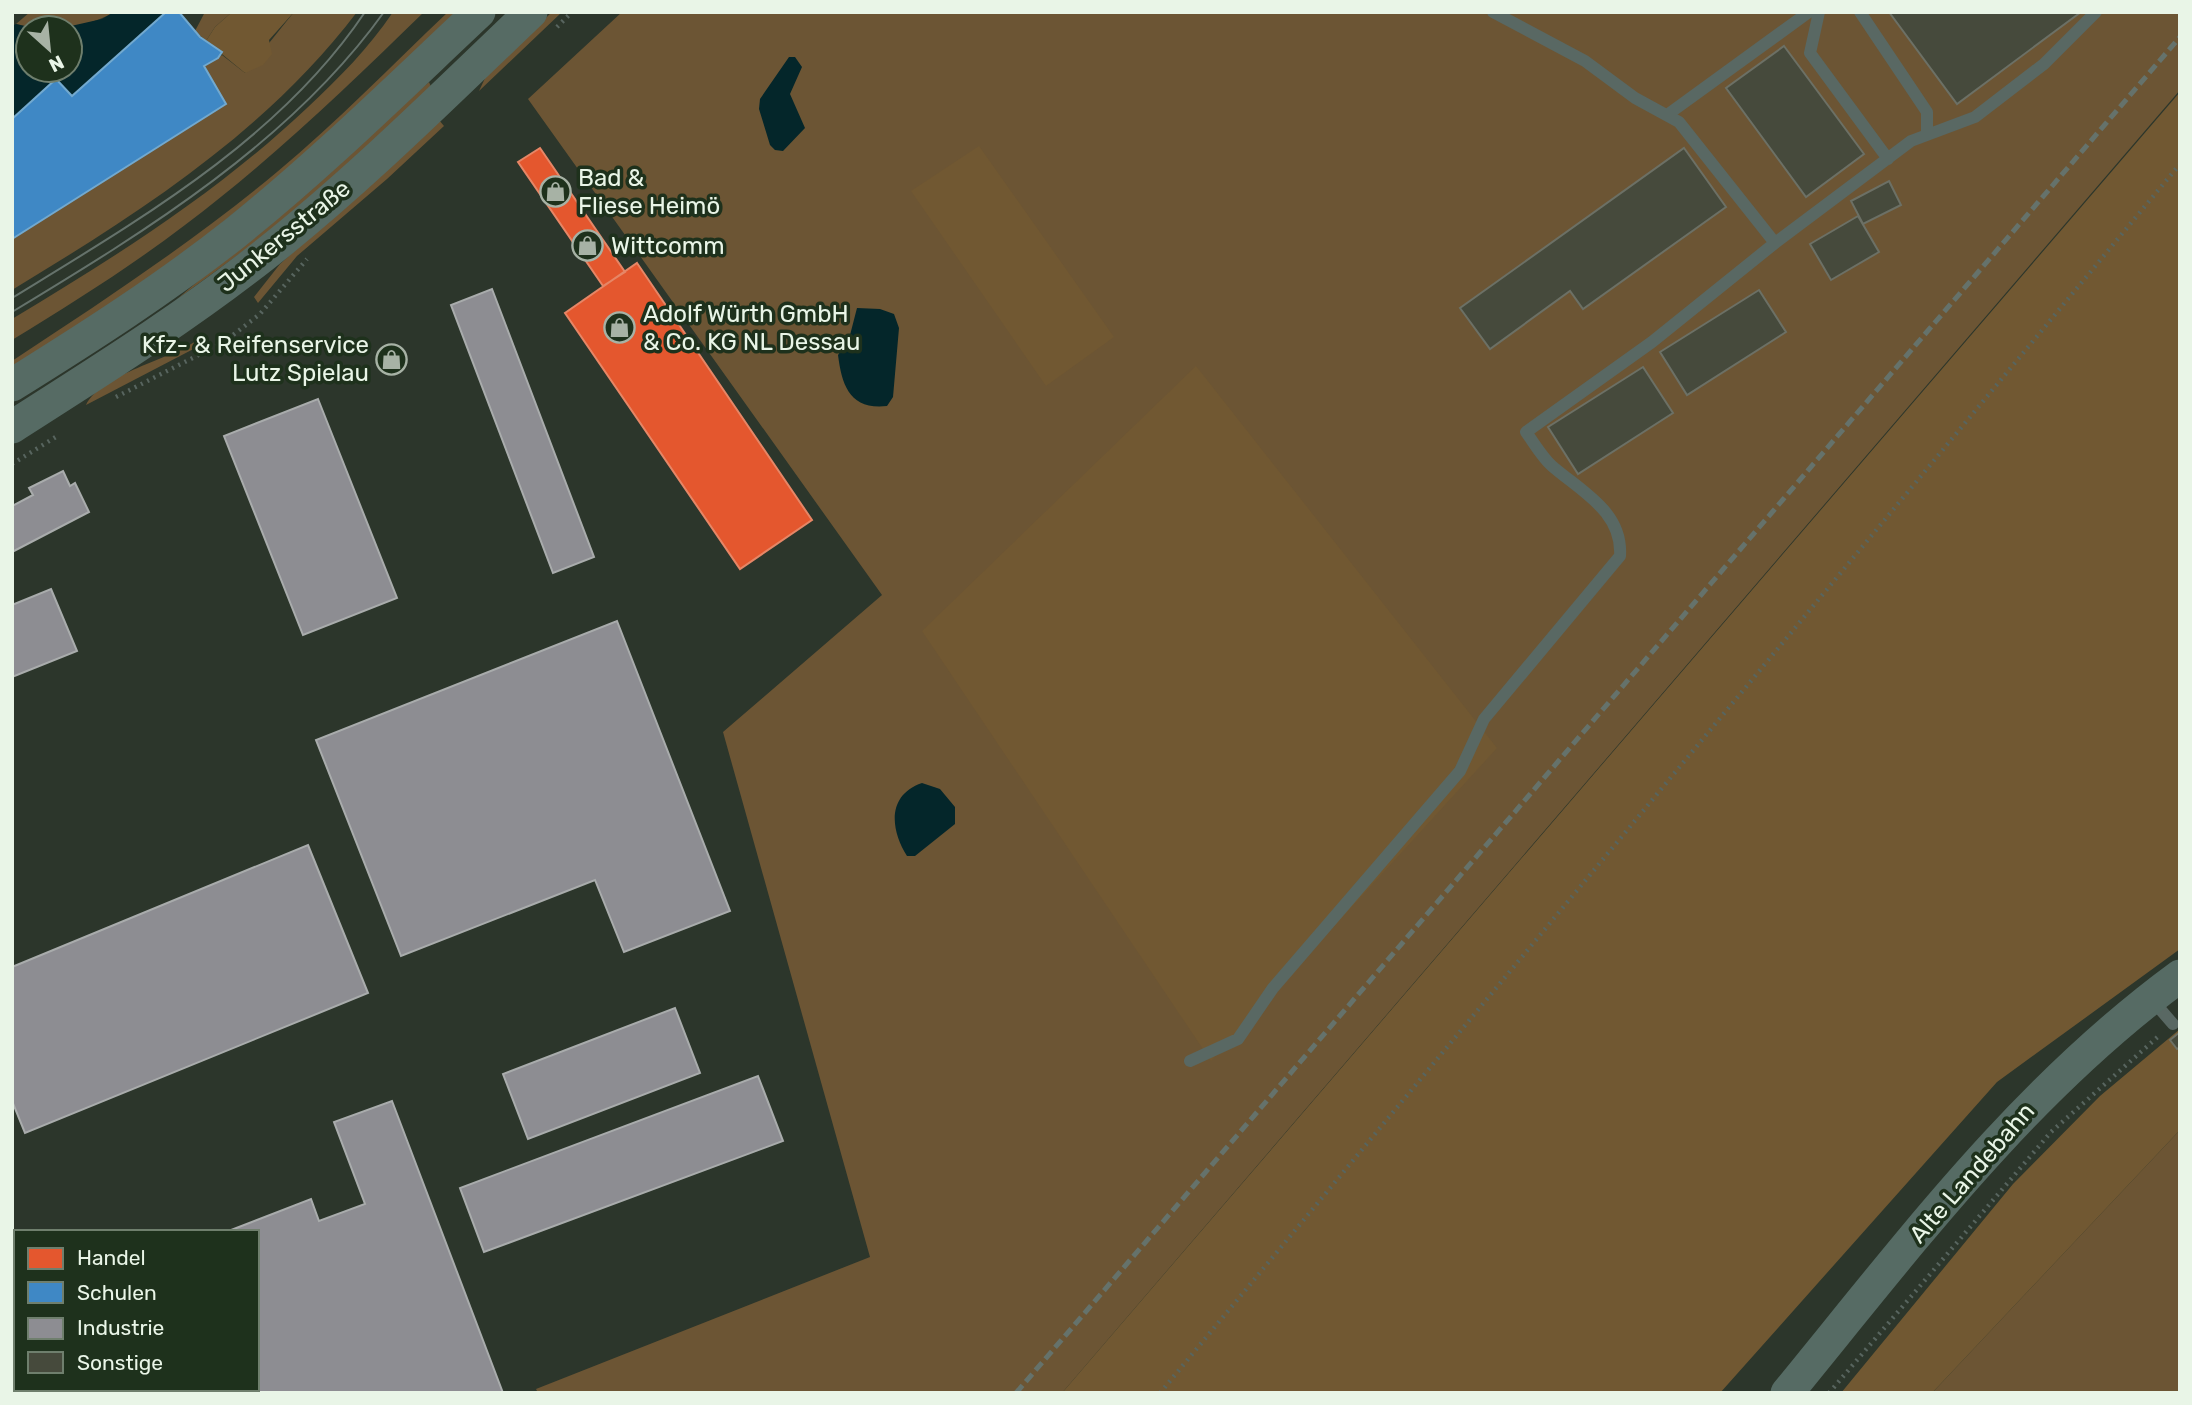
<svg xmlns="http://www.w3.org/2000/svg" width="2192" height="1405" font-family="Rubik,sans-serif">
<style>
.green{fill:#6c5534}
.forest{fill:#715832}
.water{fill:#04262a}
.shops{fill:#e4572e;stroke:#e68666;stroke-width:2}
.schools{fill:#3f88c5;stroke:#72a9cf;stroke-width:2}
.industry{fill:#8d8d92;stroke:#a9acac;stroke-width:2}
.building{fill:#464a3c;stroke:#6c7065;stroke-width:2}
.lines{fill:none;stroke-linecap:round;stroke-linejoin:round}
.path{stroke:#58655f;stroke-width:4.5;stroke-dasharray:2 5;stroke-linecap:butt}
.service{stroke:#596863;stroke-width:12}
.secondary{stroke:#566b64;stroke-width:33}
.tram{stroke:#65726b;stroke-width:2}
.rail{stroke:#65726b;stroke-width:5;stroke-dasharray:10 5;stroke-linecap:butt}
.labels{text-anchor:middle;stroke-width:7;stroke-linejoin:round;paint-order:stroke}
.poi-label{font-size:24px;fill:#e9f5e7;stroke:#1e311c;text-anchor:start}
.street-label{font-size:24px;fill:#e9f5e7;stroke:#1e311c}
</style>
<rect width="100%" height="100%" fill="#2c362b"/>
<!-- green -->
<path class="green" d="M 30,12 L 114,12 C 85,29 48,32 16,24 Z
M 205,12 L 232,12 L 215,27 L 206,41 L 195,31 Z
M 294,12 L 357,12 C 266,132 139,213 12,290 L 12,239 L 226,104 L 204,66 L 222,55 L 245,73 Z
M 393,12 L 424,12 C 348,86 270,161 185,225 C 130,267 71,304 12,340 L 12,319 C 117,256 218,192 307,108 C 338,79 369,48 393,12 Z
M 448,12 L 458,12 L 325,138 L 181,257 L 12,369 L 12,361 C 103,301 193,242 277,172 C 337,122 391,66 448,12 Z
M 552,12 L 562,12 L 479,91 L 487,74 Z
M 622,12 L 2180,12 L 2180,90 L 1062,1393 L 538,1393 L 536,1389 L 870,1257 L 723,732 L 882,595 L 528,99 Z
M 429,82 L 432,89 L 289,218 L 176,300 Z
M 439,120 L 444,126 L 387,179 L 297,256 L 258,303 L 254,297 L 280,264 Z
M 199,339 L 203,344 L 86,405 C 102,373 170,360 199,339 Z
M 2180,1130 L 2180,1393 L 1932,1393 Z"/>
<!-- forest -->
<path class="forest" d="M 232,12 L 294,12 L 269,40 L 272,54 L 263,65 L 245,73 L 206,41 L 215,27 Z
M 2180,92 L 2180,949 L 1997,1082 L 1720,1393 L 1062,1393 Z
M 979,146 L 1114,337 L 1046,386 L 911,191 Z
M 1196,366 L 1497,748 L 1211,1061 L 922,631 Z
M 2180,1029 L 2180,1130 L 1932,1393 L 1841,1393 L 2013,1184 L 2100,1096 Z"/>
<!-- water -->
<path class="water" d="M 114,12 L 166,12 L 72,96 L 56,79 L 12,119 L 12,26 L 16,24 L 32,28 L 28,28 L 28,70 L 70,70 L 70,28 L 62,28 L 102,19 Z
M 789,57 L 795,57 L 802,67 L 790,94 L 805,128 L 783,151 L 775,150 L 770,145 L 759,109 L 760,99 Z
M 857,308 L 880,309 L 894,314 L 899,328 L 893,397 L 887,406 C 850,410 842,386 838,355 L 849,339 Z
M 922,783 L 940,789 L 955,807 L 955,824 L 915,856 L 907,856 C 890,829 887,795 922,783 Z"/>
<!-- shops -->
<path class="shops" d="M 540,148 L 625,272 L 603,286 L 518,162 Z
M 637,263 L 812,520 L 740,569 L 565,313 Z"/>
<!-- schools -->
<path class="schools" d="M 166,12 L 179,12 L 200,37 L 222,52 L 218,58 L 204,66 L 226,104 L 12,239 L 12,119 L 56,79 L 72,96 Z"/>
<!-- industry -->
<path class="industry" d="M 492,289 L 594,557 L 553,573 L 451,305 Z
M 318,399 L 397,598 L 303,635 L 224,436 Z
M 63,471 L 70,486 L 75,483 L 89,512 L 12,552 L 12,506 L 33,495 L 29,488 Z
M 51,589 L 77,651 L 12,677 L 12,605 Z
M 617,621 L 730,911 L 624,952 L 595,880 L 401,956 L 316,740 Z
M 308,845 L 368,993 L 25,1133 L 12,1101 L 12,967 Z
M 675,1008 L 700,1073 L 528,1139 L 503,1074 Z
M 758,1076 L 783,1141 L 484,1252 L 460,1188 Z
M 392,1101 L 503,1393 L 204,1393 L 203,1389 L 257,1389 L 257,1232 L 226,1232 L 311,1199 L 319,1221 L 365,1204 L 334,1122 Z"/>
<!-- building -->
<path class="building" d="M 1889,12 L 2081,12 L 1957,104 Z
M 1784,46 L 1864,154 L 1806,197 L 1726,88 Z
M 1684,148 L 1726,207 L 1583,309 L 1570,291 L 1490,349 L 1460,308 Z
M 1889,181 L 1901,205 L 1863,224 L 1851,201 Z
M 1858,216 L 1879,252 L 1831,280 L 1810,244 Z
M 1759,290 L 1786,332 L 1687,395 L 1660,352 Z
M 1643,367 L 1673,413 L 1578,474 L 1548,427 Z
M 2180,1032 L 2180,1047 L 2177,1049 L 2170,1040 Z"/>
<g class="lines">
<!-- path -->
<path class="path" d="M 557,27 L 572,12
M 116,397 L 224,342 L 260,314 L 307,259
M 12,464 L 59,435
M 1160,1393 L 2180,164
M 1829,1393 L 2051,1132 L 2161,1034"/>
<!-- service -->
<path class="service" d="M 1493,12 L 1585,61 L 1635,98 L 1679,122 L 1775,243
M 1819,12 L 1810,53 L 1888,159
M 1860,12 L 1927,112 L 1927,135
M 1667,115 L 1809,12
M 2153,1001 L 2173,1024
M 1190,1061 L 1238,1039 L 1273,988 L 1460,771 L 1484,719 L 1620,556 C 1623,512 1582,492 1552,466 C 1542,457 1534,443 1526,432 L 1652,342 L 1775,243 L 1911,141 L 1975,117 L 2044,64 L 2096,12"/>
<!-- secondary -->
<path class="secondary" d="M 12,385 C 89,337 164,289 235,233 C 321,164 399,87 479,12
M 12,427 C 98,372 183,319 263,256 C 358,181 443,96 531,12
M 1787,1393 C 1909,1244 2023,1091 2180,976"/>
<!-- tram -->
<path class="tram" d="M 12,298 C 139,220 280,139 365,12
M 12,312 C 146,231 291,142 384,12"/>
<!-- rail -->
<path class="rail" d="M 1016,1393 L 2180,37"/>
</g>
<!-- icons -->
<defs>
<symbol id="shop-ring" viewBox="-11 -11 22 22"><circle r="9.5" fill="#1e311c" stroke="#a7b2a5" stroke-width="1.5"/><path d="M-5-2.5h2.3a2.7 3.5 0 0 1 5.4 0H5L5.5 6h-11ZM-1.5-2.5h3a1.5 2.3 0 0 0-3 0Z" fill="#a7b2a5"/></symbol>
</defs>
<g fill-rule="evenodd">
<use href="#shop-ring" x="538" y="174" width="35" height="35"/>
<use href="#shop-ring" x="570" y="228" width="35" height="35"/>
<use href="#shop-ring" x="602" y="310" width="35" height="35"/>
<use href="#shop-ring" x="374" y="342" width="35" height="35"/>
</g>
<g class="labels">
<!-- poi labels -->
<g class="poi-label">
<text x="578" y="186">Bad &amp;<tspan x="578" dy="28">Fliese Heimö</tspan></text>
<text x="611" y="254">Wittcomm</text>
<text x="643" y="322">Adolf Würth GmbH<tspan x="643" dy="28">&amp; Co. KG NL Dessau</tspan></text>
<text x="369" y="353" text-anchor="end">Kfz- &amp; Reifenservice<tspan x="369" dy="28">Lutz Spielau</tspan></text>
</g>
<!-- street labels -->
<g class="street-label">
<text transform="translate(284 236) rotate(-39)" y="8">Junkersstraße</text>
<text transform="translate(1972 1173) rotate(-49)" y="8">Alte Landebahn</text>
</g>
</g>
<!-- border -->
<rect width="2192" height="1405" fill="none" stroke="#e9f5e7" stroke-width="28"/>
<!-- legend -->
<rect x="14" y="1230" width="245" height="161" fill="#1e311c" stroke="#6f7f6d" stroke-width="2"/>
<rect x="28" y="1248" width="35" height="21" fill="#e4572e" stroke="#6f7f6d" stroke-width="2"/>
<text x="77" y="1265" font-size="21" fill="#e9f5e7">Handel</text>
<rect x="28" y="1282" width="35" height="21" fill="#3f88c5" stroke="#6f7f6d" stroke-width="2"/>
<text x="77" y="1300" font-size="21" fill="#e9f5e7">Schulen</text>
<rect x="28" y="1318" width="35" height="21" fill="#8d8d92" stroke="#6f7f6d" stroke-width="2"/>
<text x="77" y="1335" font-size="21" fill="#e9f5e7">Industrie</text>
<rect x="28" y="1352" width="35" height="21" fill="#464a3c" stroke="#6f7f6d" stroke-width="2"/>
<text x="77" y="1370" font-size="21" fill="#e9f5e7">Sonstige</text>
<!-- north arrow -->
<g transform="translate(49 49) rotate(153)"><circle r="33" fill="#1e311c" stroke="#6f7f6d" stroke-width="2"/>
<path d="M0-5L12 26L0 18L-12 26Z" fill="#a7b2a5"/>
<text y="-10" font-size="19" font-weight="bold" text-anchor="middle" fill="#e9f5e7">N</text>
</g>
</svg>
